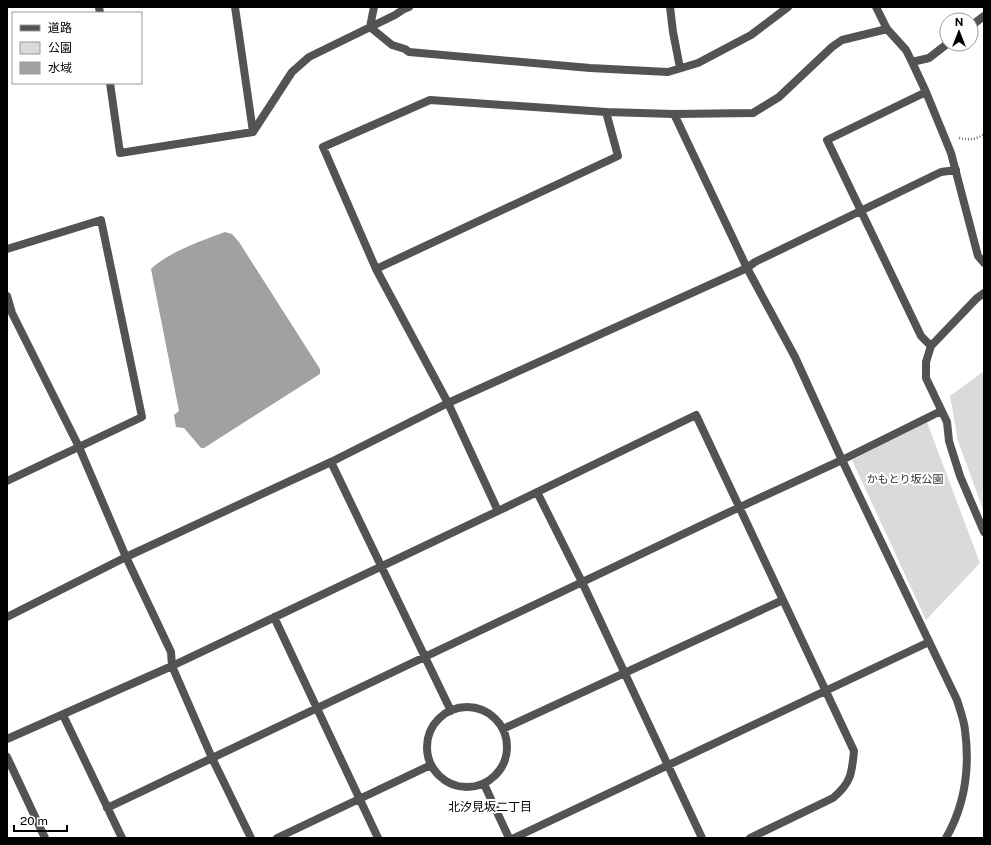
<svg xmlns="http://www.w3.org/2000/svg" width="991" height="845" font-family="'Public Sans','Noto Sans JP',sans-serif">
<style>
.green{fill:#dadada}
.water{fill:#a1a1a1}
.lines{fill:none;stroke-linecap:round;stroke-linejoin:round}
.path{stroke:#757575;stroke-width:2.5;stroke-dasharray:1 2;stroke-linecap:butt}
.minor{stroke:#535353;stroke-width:8}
.tertiary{stroke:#535353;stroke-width:8}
.labels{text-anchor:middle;stroke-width:4;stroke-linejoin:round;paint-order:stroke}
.park-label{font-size:11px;fill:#313131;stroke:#fff}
.neighbourhood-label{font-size:12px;fill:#000;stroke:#fff}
</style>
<rect width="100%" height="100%" fill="#fff"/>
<!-- green -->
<path class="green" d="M 984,371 L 984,512 L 958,441 L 950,396 Z
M 927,422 L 980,563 L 926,620 L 852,460 Z"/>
<!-- water -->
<path class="water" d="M 225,232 L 232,234 L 239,242 L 320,369 L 320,374 L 204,448 L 201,448 L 184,428 L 176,427 L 174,415 L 179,411 L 151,269 C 167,253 203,240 225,232 Z"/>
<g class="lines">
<!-- path -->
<path class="path" d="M 959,138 C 969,140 975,140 984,134"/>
<!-- minor -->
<path class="minor" d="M 99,7 L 100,13
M 235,7 L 253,132
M 670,7 L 673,32 L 680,68
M 876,7 L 887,29 L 906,50 L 912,62 L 929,58 L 947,44
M 971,26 L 984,16
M 370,27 L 392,45 L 405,49 L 409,52 L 590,68 L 668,72 L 698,63 L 751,35 L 788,7
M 370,27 L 374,7
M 912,62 L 926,92
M 110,83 L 120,153 L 253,132 L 292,72 L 309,57 L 395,15 L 404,9 L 409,7
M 674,114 L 747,268 L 755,262 L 941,172 L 956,170
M 7,249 L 101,220 L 142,417 L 7,481
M 376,269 L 618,156 L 606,112
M 984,293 L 977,298 L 931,346 L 926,362 L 926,378 L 947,422 L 949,441 L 960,476 L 984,532
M 931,346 L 921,336 L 827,140 L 926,92 L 951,153 L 978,256 L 984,263
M 331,462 L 451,711
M 537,492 L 582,582 L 702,838
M 498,511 L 448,403 L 376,269 L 323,147 L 430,100 L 606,112 L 674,114 L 753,113 L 779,97 L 832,47 L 842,40 L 887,29
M 126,557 L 171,652 L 172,666 L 212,758 L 251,838
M 274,617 L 378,838
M427 747a40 40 0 1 1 80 0a40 40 0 1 1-80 0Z
M 63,715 L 122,838
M 503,729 L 783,600
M 7,739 L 172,666 L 498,511 L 696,415 L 854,751 C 852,773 851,783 833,798 L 750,838
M 7,757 L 45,838
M 484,784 L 509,838
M 107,808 L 740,507 L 842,460 L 941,411
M 277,838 L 431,765
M 514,838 L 929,642"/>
<!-- tertiary -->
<path class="tertiary" d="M 7,296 L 12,313 L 79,447 L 126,557
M 7,617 L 126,557 L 331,462 L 448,403 L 747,268 L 795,357 L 842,460 L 957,700 C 960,710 964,720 965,730 C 970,768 965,805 946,838"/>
</g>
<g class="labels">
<!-- park labels -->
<g class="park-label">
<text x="905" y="483">かもとり坂公園</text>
</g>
<!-- neighbourhood labels -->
<g class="neighbourhood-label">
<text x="490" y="811">北汐見坂二丁目</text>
</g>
</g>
<!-- border -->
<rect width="991" height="845" fill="none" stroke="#000000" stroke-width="16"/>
<!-- legend -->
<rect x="12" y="12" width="130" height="72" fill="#ffffff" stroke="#999999"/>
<rect x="20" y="25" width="20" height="6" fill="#535353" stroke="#999999"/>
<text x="48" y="32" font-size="12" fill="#000000">道路</text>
<rect x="20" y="42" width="20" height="12" fill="#dadada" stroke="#999999"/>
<text x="48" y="52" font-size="12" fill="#000000">公園</text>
<rect x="20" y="62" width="20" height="12" fill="#a1a1a1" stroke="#999999"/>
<text x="48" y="72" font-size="12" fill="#000000">水域</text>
<!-- north arrow -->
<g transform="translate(959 32)"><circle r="19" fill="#ffffff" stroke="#999999"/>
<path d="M0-3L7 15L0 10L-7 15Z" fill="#000000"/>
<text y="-6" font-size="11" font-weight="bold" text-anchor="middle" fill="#000000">N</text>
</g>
<!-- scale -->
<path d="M14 825v6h53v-6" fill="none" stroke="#000000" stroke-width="2"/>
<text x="20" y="825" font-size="12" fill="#000000" stroke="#ffffff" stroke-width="3" paint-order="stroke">20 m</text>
</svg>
